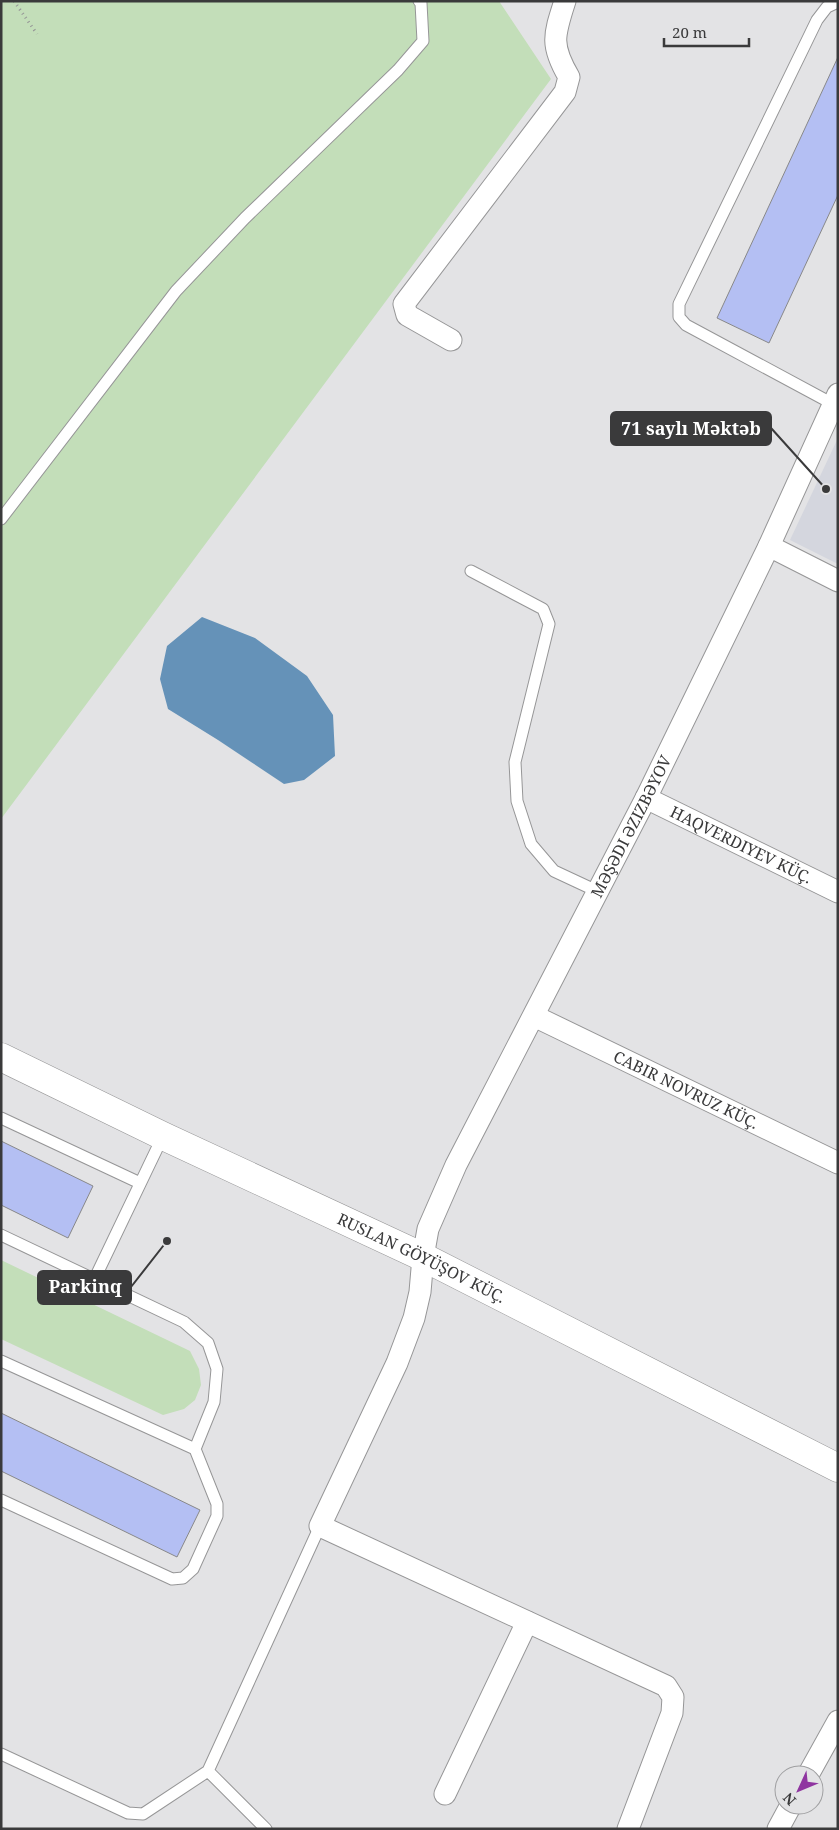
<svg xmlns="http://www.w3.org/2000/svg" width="839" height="1830" font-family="'Noto Serif',serif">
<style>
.built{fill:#d4d6de}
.green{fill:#c3deb9}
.water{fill:#6592b8}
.building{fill:#b4bff3;stroke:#888889}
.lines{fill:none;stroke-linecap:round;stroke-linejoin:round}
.service-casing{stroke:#969697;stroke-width:13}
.minor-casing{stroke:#969697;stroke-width:23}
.tertiary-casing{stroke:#969697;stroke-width:29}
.path{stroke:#949496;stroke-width:3;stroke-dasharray:1 4;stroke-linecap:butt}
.service{stroke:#fff;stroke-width:11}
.minor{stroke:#fff;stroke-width:21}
.tertiary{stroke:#fff;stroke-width:28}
.labels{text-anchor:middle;stroke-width:4;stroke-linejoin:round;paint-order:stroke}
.street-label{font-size:16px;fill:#3a3a3b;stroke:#e3e3e5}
.leader{fill:none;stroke:#3a3a3b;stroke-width:2}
.callout-dot{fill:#3a3a3b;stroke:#e3e3e5;stroke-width:2}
.callout{fill:#3a3a3b;stroke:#3a3a3b;stroke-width:2}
.callout-label{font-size:18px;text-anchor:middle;font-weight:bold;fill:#fff}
</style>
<rect width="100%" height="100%" fill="#e3e3e5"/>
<!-- built -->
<path class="built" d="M 838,438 L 838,564 L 790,540 Z"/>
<!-- green -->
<path class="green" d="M 1,1 L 499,1 L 551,79 L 1,819 Z
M 1,1260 L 190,1351 L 199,1369 L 201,1385 L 195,1400 L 184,1409 L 163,1415 L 1,1339 Z"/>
<!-- water -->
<path class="water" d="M 202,617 L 255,638 L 307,676 L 333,715 L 335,756 L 304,780 L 284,784 L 218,740 L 168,709 L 160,679 L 167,646 Z"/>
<!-- building -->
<path class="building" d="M 838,57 L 838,195 L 769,343 L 717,318 Z
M 1,1141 L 93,1186 L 68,1238 L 1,1205 Z
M 1,1413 L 200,1510 L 177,1557 L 1,1471 Z"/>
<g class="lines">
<defs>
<path id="service" d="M 833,404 L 686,325 L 679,317 L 679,304 L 817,20 L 827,7 L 838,2
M 1,519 L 176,291 L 245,218 L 398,70 L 423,41 L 421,3 L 419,1
M 471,571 L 543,609 L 549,624 L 515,762 L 517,801 L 531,844 L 554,871 L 599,892
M 1,1118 L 140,1183
M 1,1235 L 184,1322 L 208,1343 L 217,1369 L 214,1402 L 195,1449
M 95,1278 L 163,1136
M 1,1361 L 195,1449 L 217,1504 L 217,1516 L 193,1569 L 183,1578 L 172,1579 L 1,1500
M 1,1754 L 128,1813 L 143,1814 L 208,1771
M 266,1829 L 208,1771 L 320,1526"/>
<g id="minor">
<path d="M 451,340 L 407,315 L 404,304 L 565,92 L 569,77 C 550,45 554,35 565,1"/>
<path d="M 769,546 L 838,581"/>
<path id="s1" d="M 646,798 L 838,892"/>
<path id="s2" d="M 534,1016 L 838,1163"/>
<path d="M 808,1775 L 838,1721"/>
<path d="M 445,1794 L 527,1622"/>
<path id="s3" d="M 628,1829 L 672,1713 L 673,1697 L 666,1686 L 320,1526 L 397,1363 L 414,1318 L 420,1292 L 423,1257 L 428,1229 L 456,1165 L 646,798 L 769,546 L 838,394"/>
<path d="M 778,1829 L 791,1805"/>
</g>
<g id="tertiary">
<path id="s4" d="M 1,1057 L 163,1136 L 423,1257 L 838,1468"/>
</g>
</defs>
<!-- service casing -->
<use href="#service" class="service-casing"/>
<!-- minor casing -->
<use href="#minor" class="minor-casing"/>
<!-- tertiary casing -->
<use href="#tertiary" class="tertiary-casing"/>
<!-- path -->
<path class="path" d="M 14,1 L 37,34"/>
<!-- service -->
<use href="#service" class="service"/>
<!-- minor -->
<use href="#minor" class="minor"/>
<!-- tertiary -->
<use href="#tertiary" class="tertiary"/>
</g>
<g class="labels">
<!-- street labels -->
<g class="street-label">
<text dy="6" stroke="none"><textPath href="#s3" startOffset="1304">MƏŞƏDI ƏZIZBƏYOV</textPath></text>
<text dy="6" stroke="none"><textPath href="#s1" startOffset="106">HAQVERDIYEV KÜÇ.</textPath></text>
<text dy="6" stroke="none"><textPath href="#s2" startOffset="169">CABIR NOVRUZ KÜÇ.</textPath></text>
<text dy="6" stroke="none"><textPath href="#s4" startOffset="466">RUSLAN GÖYÜŞOV KÜÇ.</textPath></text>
</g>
</g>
<!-- callouts -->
<path class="leader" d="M826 489L771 428M167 1241L131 1287"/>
<g class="callout-dot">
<circle cx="826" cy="489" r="5"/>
<circle cx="167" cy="1241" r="5"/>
</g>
<g class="callout">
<rect x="611" y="412" width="160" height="33" rx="5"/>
<rect x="38" y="1271" width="93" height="33" rx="5"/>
</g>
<g class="callout-label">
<text x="691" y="435">71 saylı Məktəb</text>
<text x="85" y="1293">Parkinq</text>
</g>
<!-- border -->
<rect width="839" height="1830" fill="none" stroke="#3a3a3b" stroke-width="5"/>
<!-- north arrow -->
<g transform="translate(799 1790) rotate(226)"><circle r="24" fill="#e3e3e5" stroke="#9f9fa1"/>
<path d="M0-4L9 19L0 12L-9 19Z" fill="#8f35a0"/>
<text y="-8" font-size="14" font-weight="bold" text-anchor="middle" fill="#3a3a3b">N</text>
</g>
<!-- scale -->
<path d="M664 38v8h85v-8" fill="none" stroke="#3a3a3b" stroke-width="2.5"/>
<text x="672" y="38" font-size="15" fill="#3a3a3b" stroke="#e3e3e5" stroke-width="4" paint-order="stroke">20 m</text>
</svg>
